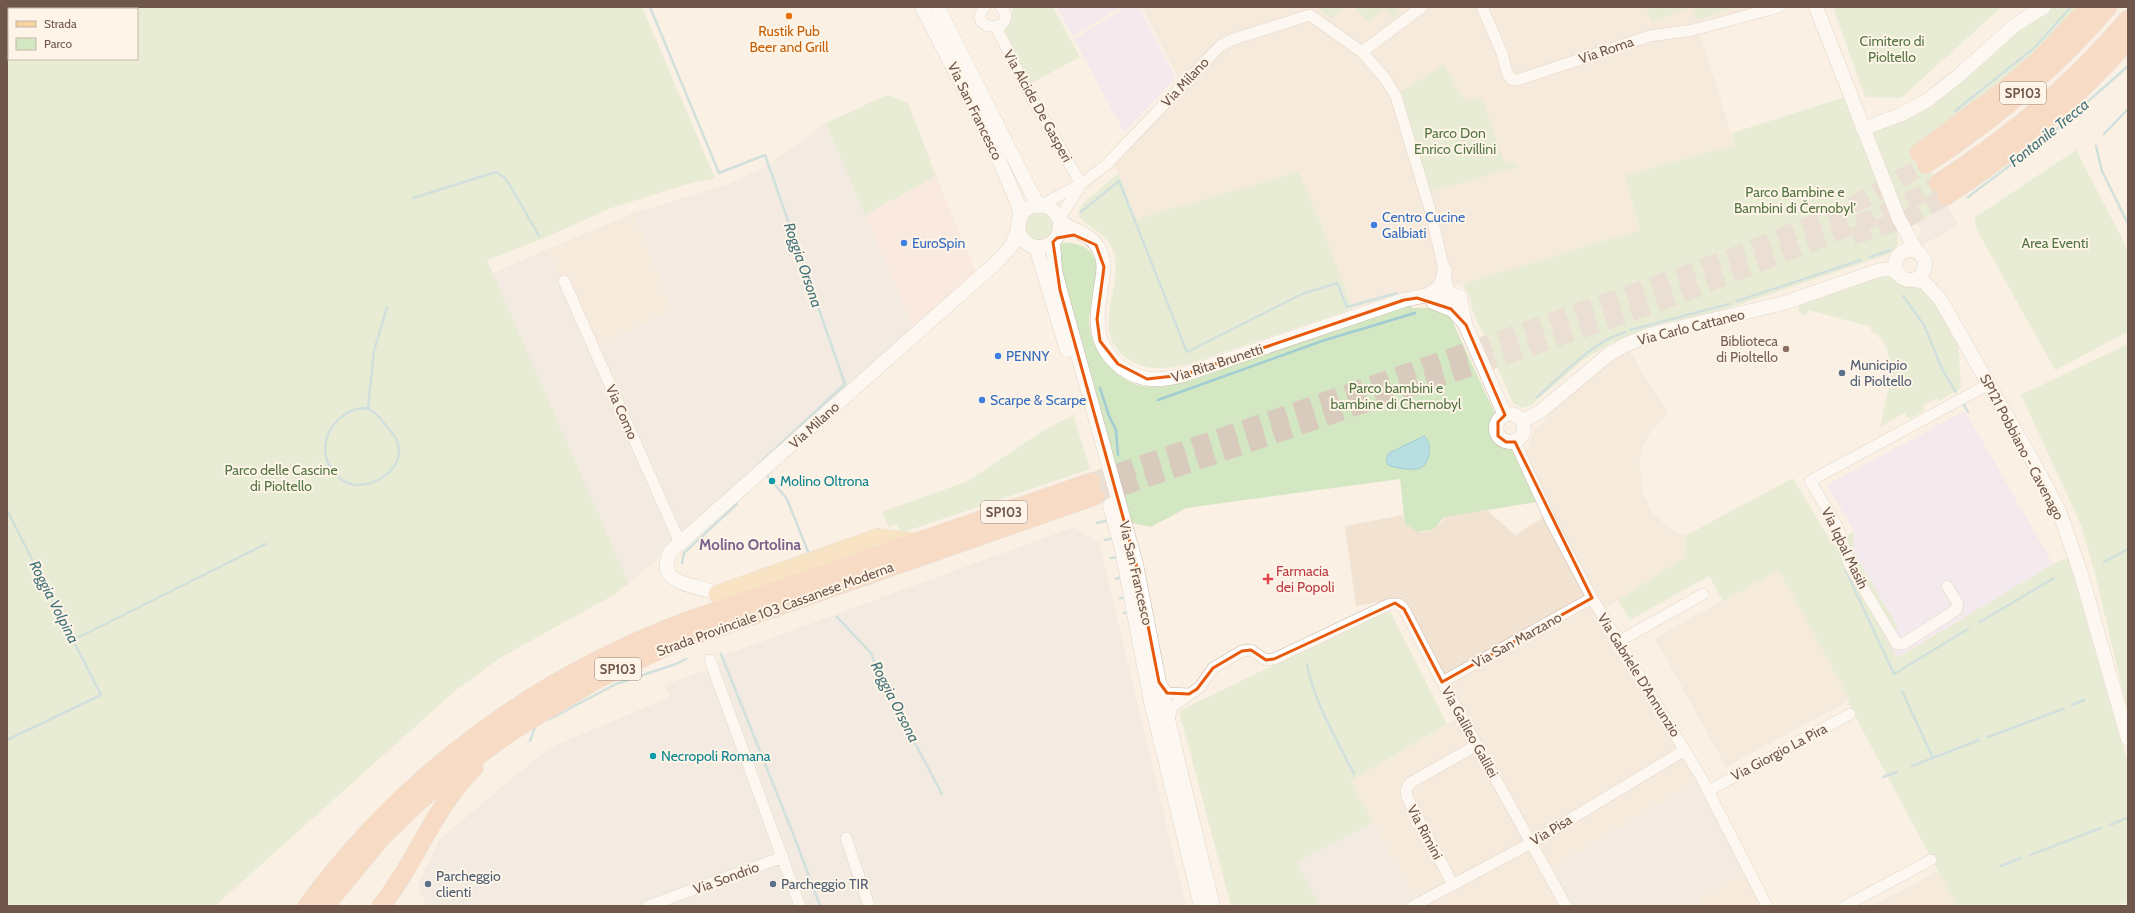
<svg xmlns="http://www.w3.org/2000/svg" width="2135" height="913" font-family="Cabin,sans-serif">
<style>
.residential{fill:#f1e2d2}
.commercial{fill:#fae0d7}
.industrial{fill:#eae3dd}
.education{fill:#ede0f6}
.green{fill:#d2e7c2;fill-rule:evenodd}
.water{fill:#b9dee2;stroke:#a0cdd3}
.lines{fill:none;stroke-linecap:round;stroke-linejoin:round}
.stream{stroke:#a0cdd3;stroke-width:2.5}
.trunk-tunnel{stroke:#d8cabd;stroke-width:18;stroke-dasharray:18 9;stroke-linecap:butt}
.minor-casing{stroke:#cab8aa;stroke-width:12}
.tertiary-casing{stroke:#cab8aa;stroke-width:15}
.primary-casing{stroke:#d7d0cd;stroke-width:18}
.trunk-casing{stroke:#d7d0cd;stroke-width:19}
.minor{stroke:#fff;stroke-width:11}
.tertiary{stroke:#fff;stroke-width:14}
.primary{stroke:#f5d29f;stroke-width:17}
.trunk{stroke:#f3c19e;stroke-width:18}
.marked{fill:none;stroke:#e8590c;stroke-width:3;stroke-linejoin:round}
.food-dot{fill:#e8710a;stroke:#fef5e8;stroke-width:1.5}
.shop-dot{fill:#3f7fe0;stroke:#fef5e8;stroke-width:1.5}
.education-dot{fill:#8d6e63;stroke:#fef5e8;stroke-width:1.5}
.service-dot{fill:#5c6f8a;stroke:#fef5e8;stroke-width:1.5}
.culture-dot{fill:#0f9aa8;stroke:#fef5e8;stroke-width:1.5}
.health-dot{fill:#e0444e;stroke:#fef5e8;stroke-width:1.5}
.labels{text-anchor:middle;stroke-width:4;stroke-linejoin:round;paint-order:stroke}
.shield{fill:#fef5e8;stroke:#9b867a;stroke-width:1}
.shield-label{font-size:13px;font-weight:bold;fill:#70574b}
.food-label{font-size:14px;fill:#c56008;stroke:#fef5e8}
.park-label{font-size:14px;fill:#547643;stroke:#fef5e8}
.street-label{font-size:14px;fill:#70574b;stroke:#fef5e8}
.shop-label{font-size:14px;fill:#366cbe;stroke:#fef5e8;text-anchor:start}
.education-label{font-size:14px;fill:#785e54;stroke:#fef5e8;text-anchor:end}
.service-label{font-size:14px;fill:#4e5e75;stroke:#fef5e8;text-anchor:start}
.culture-label{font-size:14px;fill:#0d838f;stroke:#fef5e8;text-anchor:start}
.health-label{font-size:14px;fill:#be3a42;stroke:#fef5e8;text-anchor:start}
.water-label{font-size:15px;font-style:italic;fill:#43747b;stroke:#fef5e8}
.neighbourhood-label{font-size:15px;font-weight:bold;fill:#7d638c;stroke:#fef5e8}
</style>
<rect width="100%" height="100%" fill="#faf0e3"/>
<!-- residential -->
<path class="residential" d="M 1142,7 L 1779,7 L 1698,29 L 1735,145 L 1625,175 L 1640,230 L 1465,283 L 1418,291 L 1353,309 L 1317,214 L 1298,172 L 1136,219 L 1119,173 L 1110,161 L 1182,86 Z
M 634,213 L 672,310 L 591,352 L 548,249 Z
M 1627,347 L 1668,414 L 1652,429 L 1644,444 L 1639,460 L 1643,495 L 1653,513 L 1669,528 L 1685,536 L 1685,557 L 1604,609 L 1554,520 L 1525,454 L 1534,429 L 1548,418 L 1546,411 Z
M 1487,510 L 1515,535 L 1549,514 L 1702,779 L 1547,872 L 1566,906 L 1413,906 L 1417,904 L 1350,782 L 1461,716 L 1399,598 L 1356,606 L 1345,526 L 1403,515 L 1405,524 L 1418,532 L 1423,532 L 1429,531 L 1442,522 L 1444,517 Z
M 1779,570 L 1850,700 L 1726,767 L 1655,638 Z
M 1749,869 L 1767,906 L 1703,906 L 1698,897 Z
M 1938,871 L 1957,906 L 1873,906 Z"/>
<!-- commercial -->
<path class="commercial" d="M 936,176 L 975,269 L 975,275 L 914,330 L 865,215 Z"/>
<!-- industrial -->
<path class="industrial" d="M 826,123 L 914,330 L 629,584 L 538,379 L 447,421 L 466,285 L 548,249 L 592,352 L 672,310 L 634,213 L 729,184 L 768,165 Z
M 1947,206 L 1958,225 L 1921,246 L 1917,239 L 1922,232 L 1917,223 Z
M 1074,527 L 1099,543 L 1186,906 L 426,906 L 418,885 L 440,839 L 549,748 L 670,697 L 665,685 L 705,670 L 725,655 Z
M 1702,779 L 1749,869 L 1698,896 L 1703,906 L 1566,906 L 1547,872 Z
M 1373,823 L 1417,904 L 1413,906 L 1320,906 L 1297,862 Z"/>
<!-- education -->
<path class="education" d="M 1056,7 L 1121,7 L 1073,36 Z
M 1126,7 L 1139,7 L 1176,78 L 1124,132 L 1074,39 Z
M 1965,411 L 2053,564 L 1897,658 L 1885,636 L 1897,627 L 1853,551 L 1854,531 L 1827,485 Z"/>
<!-- green -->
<path class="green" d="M 7,7 L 642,7 L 715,178 L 691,183 L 611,208 L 547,237 L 487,260 L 629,584 L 621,588 L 619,592 L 500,658 L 456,690 L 215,906 L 7,906 ZM 9,9 L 137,9 L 137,59 L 9,59 Z
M 1014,7 L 1053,7 L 1080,57 L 1030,84 L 1005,31 Z
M 1317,7 L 1344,7 L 1331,19 Z
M 1355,7 L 1395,7 L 1399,13 L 1392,18 L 1385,8 L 1368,22 Z
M 1646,7 L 1690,7 L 1652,22 Z
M 1693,7 L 1736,7 L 1698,20 Z
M 1833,7 L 2004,7 L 1997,11 L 1901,98 L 1865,97 Z
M 2051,7 L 2081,7 L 2023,66 L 1915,146 L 1951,203 L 1909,227 L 1873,134 L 1874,131 Z
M 1444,65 L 1464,100 L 1482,98 L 1505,164 L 1516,161 L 1518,167 L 1428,192 L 1399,93 Z
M 887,95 L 908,103 L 936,176 L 865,215 L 826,123 Z
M 1845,97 L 1897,233 L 1898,244 L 1892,253 L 1723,310 L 1667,323 L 1611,343 L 1583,360 L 1530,406 L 1521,408 L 1513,403 L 1472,309 L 1469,294 L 1462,286 L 1465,285 L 1465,283 L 1640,230 L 1625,175 L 1735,145 L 1732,133 Z
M 2076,150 L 2128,250 L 2128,332 L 2055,370 L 1978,232 L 1974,218 Z
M 1298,172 L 1317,214 L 1353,309 L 1186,365 C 1166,369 1146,371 1128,359 C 1090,335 1121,291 1115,257 C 1111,236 1093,231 1080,218 L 1078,213 L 1082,204 L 1119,173 L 1136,219 Z
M1024 226a15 15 0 1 1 30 0a15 15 0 1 1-30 0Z
M 1063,243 C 1071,242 1077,244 1084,247 C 1109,260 1089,300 1089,322 C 1090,352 1117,384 1148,387 C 1163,388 1177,384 1191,380 L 1404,307 L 1412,305 L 1412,308 L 1431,308 L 1448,312 L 1536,502 L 1444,517 L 1434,529 L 1418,532 L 1405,524 L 1400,479 L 1186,508 L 1151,527 L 1128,522 L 1061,285 L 1059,247 Z
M 1881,273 L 1906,281 L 1924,284 L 1958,341 L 1961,388 L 1939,401 L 1937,398 L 1923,406 L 1925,410 L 1909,419 L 1905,412 L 1880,427 L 1893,368 L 1889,366 C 1891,351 1884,339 1871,331 L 1871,327 L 1808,310 L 1806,315 L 1801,314 L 1798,310 L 1799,304 L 1867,281 L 1880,278 Z
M 2128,344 L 2128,713 L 2095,573 L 2081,525 L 2021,395 Z
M 1073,415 L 1090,469 L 901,533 L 897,524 L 889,527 L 882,512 L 968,481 L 1044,430 Z
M 1793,478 L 1833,545 L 1854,531 L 1853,551 L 1898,627 L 1885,636 L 1897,658 L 2053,564 L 2070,557 L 2128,764 L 2128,902 L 2117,906 L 1957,906 L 1848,703 L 1850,700 L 1779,570 L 1723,601 L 1709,576 L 1630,620 L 1618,600 L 1685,557 L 1685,536 Z
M 1389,609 L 1447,724 L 1351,781 L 1373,823 L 1297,862 L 1320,906 L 1231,906 L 1179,711 Z"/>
<!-- water -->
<path class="water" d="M 1424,436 C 1432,442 1431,461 1422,467 C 1415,472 1395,468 1388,465 L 1386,459 L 1389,453 Z"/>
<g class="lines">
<!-- stream -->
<path class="stream" d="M 650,7 L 719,173 L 765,155 L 845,384 L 760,463 L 762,466
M 1955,111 L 2034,48 L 2071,7
M 2104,134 L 2128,109
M 2096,146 L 2102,171 L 2128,224
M 1968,197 L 2049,136 L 2128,66
M 413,198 L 496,172 L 505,178 L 511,187 L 539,236
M 1081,212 L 1119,181 L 1187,352 L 1302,294 L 1337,283 L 1347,307 L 1397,293
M 1870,257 L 1890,250
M 1903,296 L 1924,325 L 1943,371 L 1956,392
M 1737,301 L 1861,260
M 1630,330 L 1729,304
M 1100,388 L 1109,416 L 1116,430 L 1118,455
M 1537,397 C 1564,374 1590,343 1625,332
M 1158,400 L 1322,341 L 1415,313
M 1964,405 L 1968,412
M 361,408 C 372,408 377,414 383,422 C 390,430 399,439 399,451 C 399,476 360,495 341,479 C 311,455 327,415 361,408 Z
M 368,408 L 374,351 L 387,307
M 766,474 L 787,499 L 809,554
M 7,510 L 101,695 L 7,740
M 1097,523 L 1109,520
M 1105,540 L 1114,538
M 1111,558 L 1118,557
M 2104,562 L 2128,549
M 682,563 L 684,553 L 737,504
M 1845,569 L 1894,674 L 1968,629
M 1116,579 L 1123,577
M 1120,598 L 1126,597
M 1124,613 L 1129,613
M 837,617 L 871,653 L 880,677 L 942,794
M 1980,622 L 2054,578
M 73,640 L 266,544
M 721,654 L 794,836 L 820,906
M 1307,665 C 1315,704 1336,738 1354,774
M 1902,691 L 1933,758
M 2072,705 L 2084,700
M 548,720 L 616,684 L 676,664 L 686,659
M 1988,737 L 2063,709
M 530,741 L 535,727
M 1912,766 L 1979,740
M 1883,777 L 1897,772
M 2110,825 L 2127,818
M 2030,855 L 2101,828
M 2001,866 L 2021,858"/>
<!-- trunk-tunnel -->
<path class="trunk-tunnel" d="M 1853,236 L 1906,219 L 1946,196
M 1091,482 L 1449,358 L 1733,257 L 1841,212 L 1926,164
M 1095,496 L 1661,302 L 1873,218 L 1924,193 L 1938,183"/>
<defs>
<path id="minor" d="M 985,7 C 963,31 1022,34 1001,7
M 1482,7 L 1502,53 L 1507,73 L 1512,80 L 1517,80 L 1650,36 L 1693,30 L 1779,7
M 996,27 L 1029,93 L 1081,184
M 1362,52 L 1422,7
M 1039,206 L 1081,184 L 1107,164 L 1220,46 L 1234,39 L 1310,15 L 1362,52 L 1384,77 L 1396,96 L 1431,213 L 1450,296
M 1059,219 L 1079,188
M 564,281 L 680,543
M 1515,442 L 1551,521 L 1592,598 L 1701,777 L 1767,906
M 1947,586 L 1958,604 L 1956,610 L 1903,644 L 1897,644 L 1850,566 L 1837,526 L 1810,481 L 1989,384
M 1618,642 L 1703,594
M 710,660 L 800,906
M 1442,682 L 1592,598
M 1160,683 L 1167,693 L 1189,694
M 1169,720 L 1172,707 L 1200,687 L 1213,668 L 1242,651 L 1251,650 L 1266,660 L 1274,659 L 1390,604 L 1399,604 L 1404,609 L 1442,682 L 1566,906
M 1708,791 L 1850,714
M 846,838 L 869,906
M 1453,885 L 1407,797 L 1406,790 L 1410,783 L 1477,745
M 648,906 L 783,857
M 1413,906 L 1531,843 L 1685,750
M 1845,906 L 1931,860"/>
<path id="tertiary" d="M 922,7 L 988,135 L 1016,199 L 1021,218
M 938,7 L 1031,192 L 1039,206
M 1816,7 L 1899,219 L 1917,252
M 1863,129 L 1902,114 L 1928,100 L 1956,78 L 2015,25 L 2044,7
M1018 226a21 21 0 1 1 42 0a21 21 0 1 1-42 0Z
M 1060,221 C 1074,232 1092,233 1100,251 C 1105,261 1104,271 1102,281 C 1097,316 1090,343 1122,368 C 1141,382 1161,381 1183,375 L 1404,300 L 1428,295 L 1448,299
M 1053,242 L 1055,271 L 1060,290 L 1136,564 L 1159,682 L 1213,906
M 1036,247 L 1067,350
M1895 265a15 15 0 1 1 30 0a15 15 0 1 1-30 0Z
M 1914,280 L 1924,282 L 1940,299 L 2036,467 L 2059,511 L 2080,571 L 2128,739
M 1428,295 L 1441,286 L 1445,270
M 1433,302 L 1453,310 L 1465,324 L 1505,415
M 1448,306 L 1447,301 L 1449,297 L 1454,295 L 1460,297 L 1465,323
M1496 428a14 14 0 1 1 28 0a14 14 0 1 1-28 0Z
M 1523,421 L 1541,411 L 1608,355 L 1625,345 L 1649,335 L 1784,303 L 1879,270 L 1891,269 L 1899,274
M 1110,505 L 1122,550 L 1151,702 L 1201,906
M 717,594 C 700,584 654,587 670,552 L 998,261 L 1012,245 L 1019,226"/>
<path id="primary" d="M 717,594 L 878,537 L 917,542"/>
<path id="trunk" d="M 1919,153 L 2004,90 L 2042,57 L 2089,7
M 1926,164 C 1994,120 2055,69 2108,7
M 1938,183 C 2009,138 2074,83 2128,19
M 1946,196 C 2014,152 2074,101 2128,41
M 307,906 C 404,774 535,678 687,621 L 1091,482
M 325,906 L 382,837 L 414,806 L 437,786 L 509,733 L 598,679 L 679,641 L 1095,496
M 381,906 C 416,863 433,808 474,768"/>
</defs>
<!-- minor casing -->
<use href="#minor" class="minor-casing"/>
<!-- tertiary casing -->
<use href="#tertiary" class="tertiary-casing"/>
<!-- primary casing -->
<use href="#primary" class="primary-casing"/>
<!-- trunk casing -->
<use href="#trunk" class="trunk-casing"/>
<!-- minor -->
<use href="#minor" class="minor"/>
<!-- tertiary -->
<use href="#tertiary" class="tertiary"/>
<!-- primary -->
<use href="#primary" class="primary"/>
<!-- trunk -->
<use href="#trunk" class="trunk"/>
</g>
<!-- marked area -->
<path d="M0 0H2135V913H0ZM 1074,235 L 1096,245 L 1104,267 L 1097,319 L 1100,341 L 1118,364 L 1147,379 L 1183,375 L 1404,300 L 1417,298 L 1451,309 L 1466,325 L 1505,415 L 1498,422 L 1498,436 L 1506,442 L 1515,442 L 1592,598 L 1442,682 L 1404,609 L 1395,603 L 1274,659 L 1266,660 L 1251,650 L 1242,651 L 1213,668 L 1197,689 L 1189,694 L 1167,693 L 1159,682 L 1136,564 L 1060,290 L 1053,242 L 1057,238 Z" fill="#faf0e3" fill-opacity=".55" fill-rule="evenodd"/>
<path class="marked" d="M 1074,235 L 1096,245 L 1104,267 L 1097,319 L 1100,341 L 1118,364 L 1147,379 L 1183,375 L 1404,300 L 1417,298 L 1451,309 L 1466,325 L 1505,415 L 1498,422 L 1498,436 L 1506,442 L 1515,442 L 1592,598 L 1442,682 L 1404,609 L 1395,603 L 1274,659 L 1266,660 L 1251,650 L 1242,651 L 1213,668 L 1197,689 L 1189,694 L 1167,693 L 1159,682 L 1136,564 L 1060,290 L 1053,242 L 1057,238 Z"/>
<!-- markers -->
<circle class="food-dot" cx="789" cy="16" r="4"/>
<g class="shop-dot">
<circle cx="1374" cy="225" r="4"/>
<circle cx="904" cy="243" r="4"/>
<circle cx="998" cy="356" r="4"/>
<circle cx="982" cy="400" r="4"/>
</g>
<circle class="education-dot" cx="1786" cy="349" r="4"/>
<g class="service-dot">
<circle cx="1842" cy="373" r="4"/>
<circle cx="428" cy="884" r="4"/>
<circle cx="773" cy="884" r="4"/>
</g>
<g class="culture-dot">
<circle cx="772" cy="481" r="4"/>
<circle cx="653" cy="756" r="4"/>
</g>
<path class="health-dot" d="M1266 573h4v4h4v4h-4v4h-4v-4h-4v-4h4z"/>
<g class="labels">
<!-- shield labels -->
<g class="shield">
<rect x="2000" y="82" width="46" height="22" rx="3"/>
<rect x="981" y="501" width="46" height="22" rx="3"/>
<rect x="595" y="658" width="46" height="22" rx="3"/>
</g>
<g class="shield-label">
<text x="2023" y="98">SP103</text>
<text x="1004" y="517">SP103</text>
<text x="618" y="674">SP103</text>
</g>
<!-- food labels -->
<g class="food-label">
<text x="789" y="36">Rustik Pub<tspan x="789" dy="16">Beer and Grill</tspan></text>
</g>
<!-- park labels -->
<g class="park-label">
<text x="1892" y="46">Cimitero di<tspan x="1892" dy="16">Pioltello</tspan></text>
<text x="1455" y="138">Parco Don<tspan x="1455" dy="16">Enrico Civillini</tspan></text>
<text x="1795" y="197">Parco Bambine e<tspan x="1795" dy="16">Bambini di Černobyl’</tspan></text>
<text x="2055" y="248">Area Eventi</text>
<text x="1396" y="393">Parco bambini e<tspan x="1396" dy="16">bambine di Chernobyl</tspan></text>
<text x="281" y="475">Parco delle Cascine<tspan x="281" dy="16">di Pioltello</tspan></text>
</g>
<!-- street labels -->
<g class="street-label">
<text transform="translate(1606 50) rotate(-19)" y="5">Via Roma</text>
<text transform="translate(1185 82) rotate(-47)" y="5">Via Milano</text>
<text transform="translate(1038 106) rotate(61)" y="5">Via Alcide De Gasperi</text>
<text transform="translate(975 111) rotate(64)" y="5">Via San Francesco</text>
<text transform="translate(1691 327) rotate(-14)" y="5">Via Carlo Cattaneo</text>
<text transform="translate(1217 363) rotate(-18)" y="5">Via Rita Brunetti</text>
<text transform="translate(622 412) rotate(66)" y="5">Via Como</text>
<text transform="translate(814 425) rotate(-42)" y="5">Via Milano</text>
<text transform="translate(2022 447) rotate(62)" y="5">SP121 Pobbiano - Cavenago</text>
<text transform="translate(1845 548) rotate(64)" y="5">Via Iqbal Masih</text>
<text transform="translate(1136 573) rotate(77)" y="5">Via San Francesco</text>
<text transform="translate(775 609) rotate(-20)" y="5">Strada Provinciale 103 Cassanese Moderna</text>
<text transform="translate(1517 640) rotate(-29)" y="5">Via San Marzano</text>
<text transform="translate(1639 675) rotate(58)" y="5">Via Gabriele D'Annunzio</text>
<text transform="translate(1470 732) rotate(61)" y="5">Via Galileo Galilei</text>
<text transform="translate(1779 752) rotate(-28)" y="5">Via Giorgio La Pira</text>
<text transform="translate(1551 830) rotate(-31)" y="5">Via Pisa</text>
<text transform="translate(1425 832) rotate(62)" y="5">Via Rimini</text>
<text transform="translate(726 878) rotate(-20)" y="5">Via Sondrio</text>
</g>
<!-- shop labels -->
<g class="shop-label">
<text x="1382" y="222">Centro Cucine<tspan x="1382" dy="16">Galbiati</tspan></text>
<text x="912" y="248">EuroSpin</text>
<text x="1006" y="361">PENNY</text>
<text x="990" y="405">Scarpe &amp; Scarpe</text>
</g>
<!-- education labels -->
<g class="education-label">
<text x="1778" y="346">Biblioteca<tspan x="1778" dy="16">di Pioltello</tspan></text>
</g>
<!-- service labels -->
<g class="service-label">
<text x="1850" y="370">Municipio<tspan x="1850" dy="16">di Pioltello</tspan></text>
<text x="436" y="881">Parcheggio<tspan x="436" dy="16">clienti</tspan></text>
<text x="781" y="889">Parcheggio TIR</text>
</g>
<!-- culture labels -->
<g class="culture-label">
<text x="780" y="486">Molino Oltrona</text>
<text x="661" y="761">Necropoli Romana</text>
</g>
<!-- health labels -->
<g class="health-label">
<text x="1276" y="576">Farmacia<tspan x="1276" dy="16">dei Popoli</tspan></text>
</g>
<!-- water labels -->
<g class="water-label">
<text transform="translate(2049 133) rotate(-39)" y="5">Fontanile Trecca</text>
<text transform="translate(803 265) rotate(71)" y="5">Roggia Orsona</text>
<text transform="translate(54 602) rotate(63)" y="5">Roggia Volpina</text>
<text transform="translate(895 702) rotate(63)" y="5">Roggia Orsona</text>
</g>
<!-- neighbourhood labels -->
<g class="neighbourhood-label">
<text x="750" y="550">Molino Ortolina</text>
</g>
</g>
<!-- border -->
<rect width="2135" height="913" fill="none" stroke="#70574b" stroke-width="16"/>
<!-- legend -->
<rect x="8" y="8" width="130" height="52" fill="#fef5e8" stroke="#c5b6a9"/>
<rect x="16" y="21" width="20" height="6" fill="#f5d29f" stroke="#c5b6a9"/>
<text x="44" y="28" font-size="12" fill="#70574b">Strada</text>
<rect x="16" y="38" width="20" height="12" fill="#d2e7c2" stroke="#c5b6a9"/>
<text x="44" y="48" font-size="12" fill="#70574b">Parco</text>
</svg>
